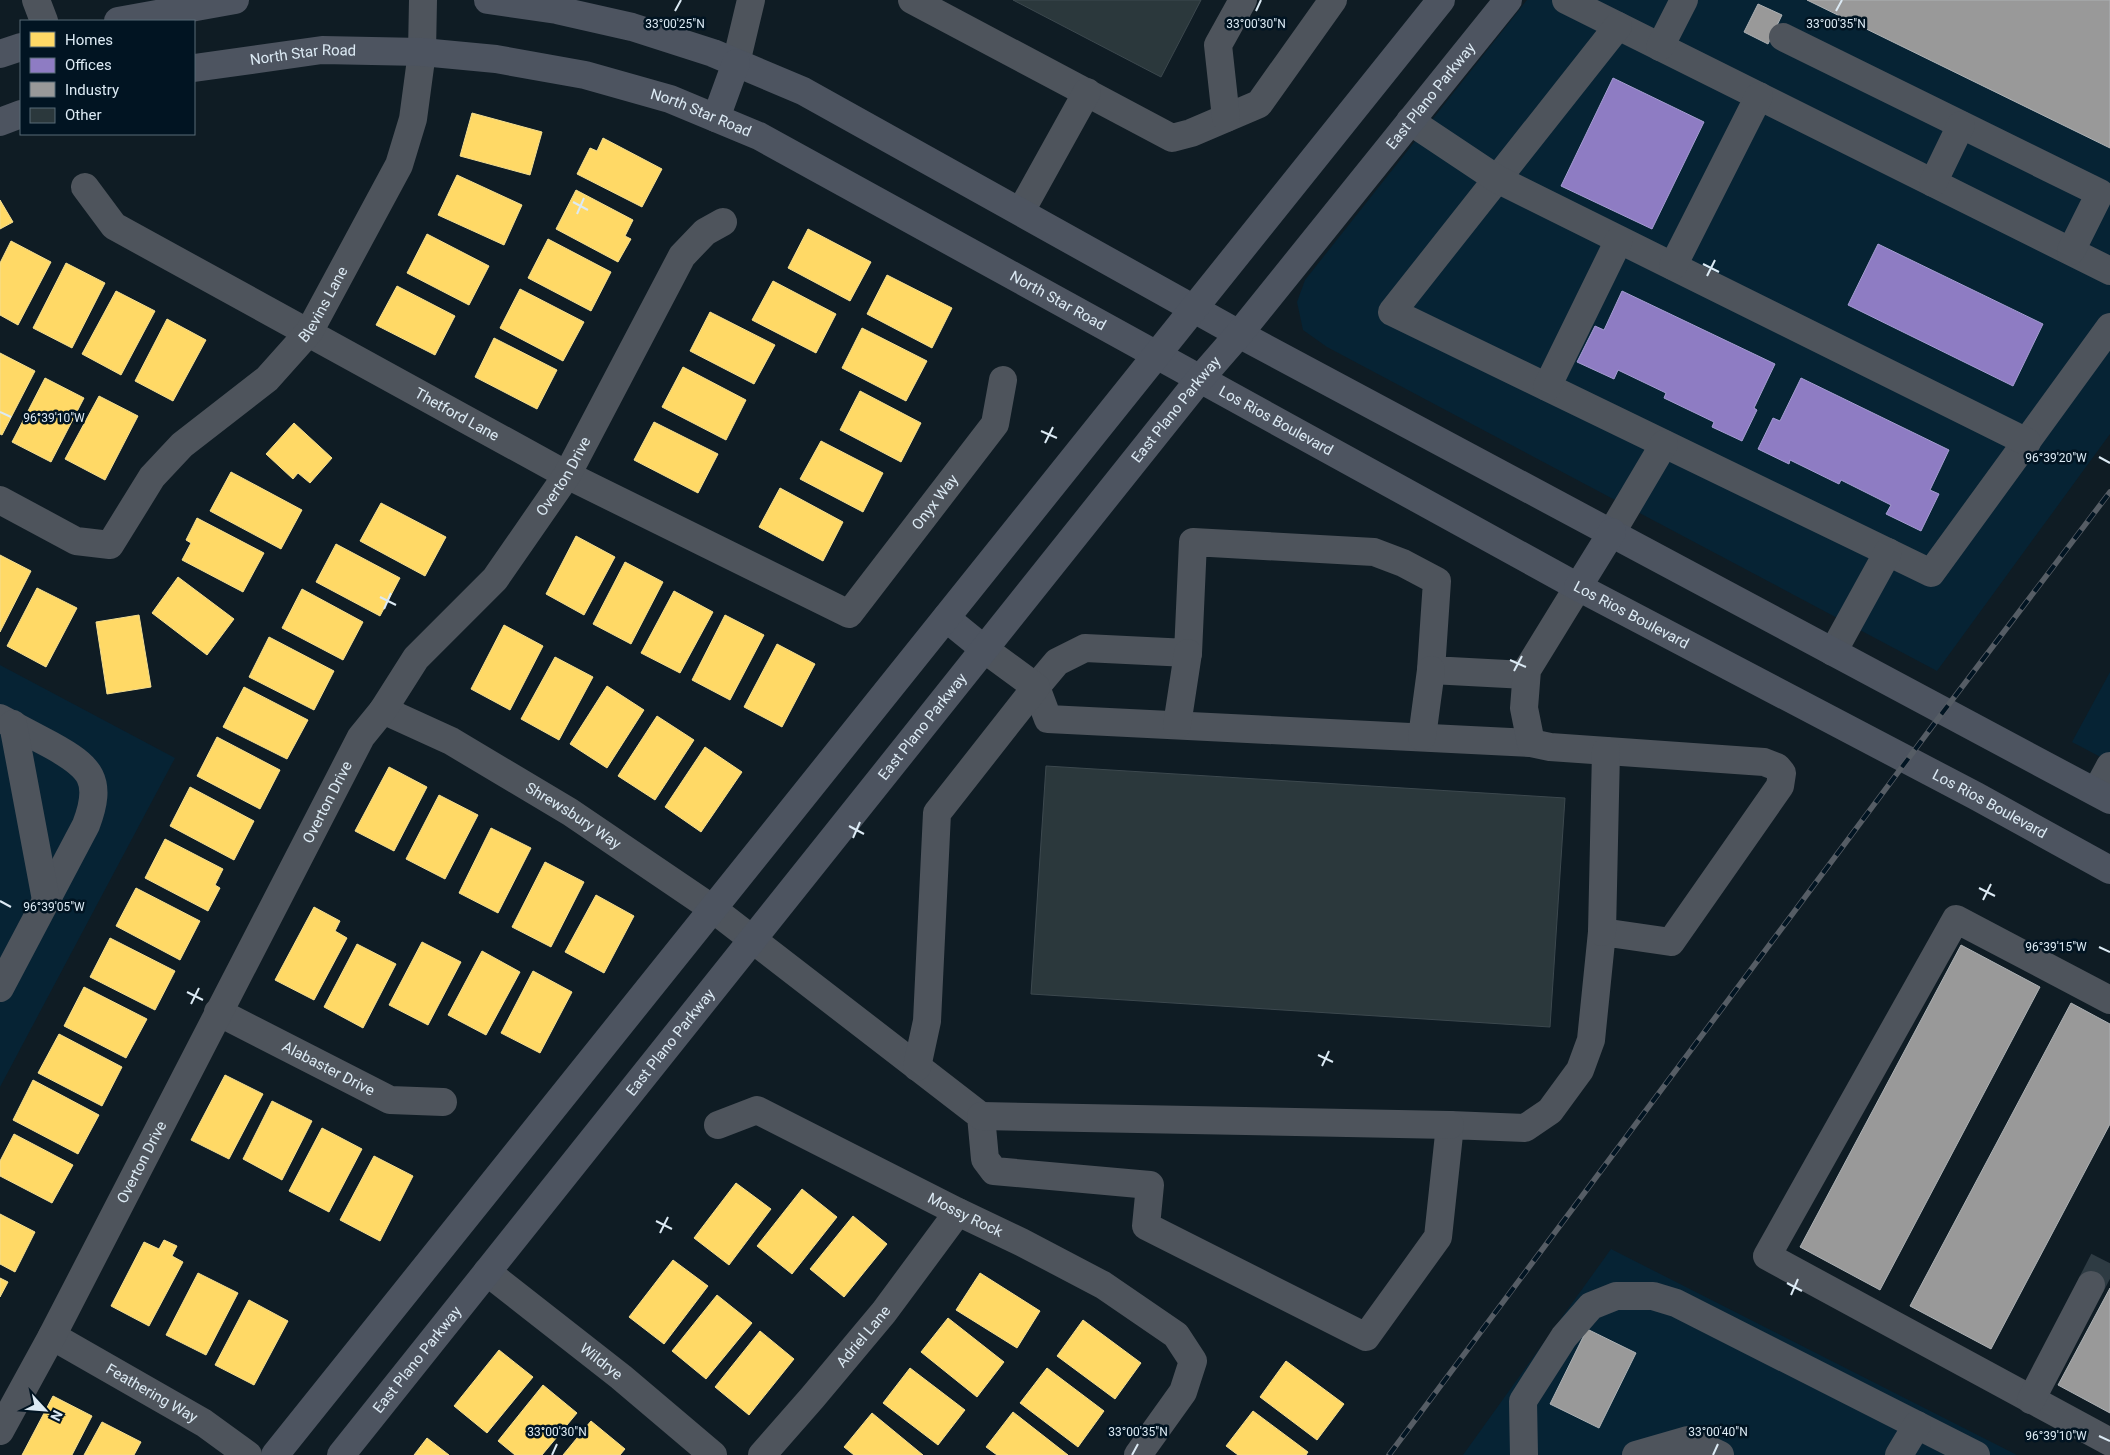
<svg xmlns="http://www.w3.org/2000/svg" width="2110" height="1455" font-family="Roboto,sans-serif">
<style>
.built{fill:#062334}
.homes{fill:#ffd966;stroke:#f4de91}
.offices{fill:#8e7cc3;stroke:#a59dd2}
.industry{fill:#999;stroke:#adb1b4}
.building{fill:#2b383c;stroke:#3c484e}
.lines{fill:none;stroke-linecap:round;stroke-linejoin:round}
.minor-tunnel{stroke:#2e3b43;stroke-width:28;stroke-dasharray:28 14;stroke-linecap:butt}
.minor{stroke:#4e545c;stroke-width:28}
.major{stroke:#4d5460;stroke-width:28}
.rail-casing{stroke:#565d65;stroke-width:5.5}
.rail{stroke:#011422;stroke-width:4;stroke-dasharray:11;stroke-linecap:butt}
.ticks{fill:none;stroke:#dceaf4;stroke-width:2}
.labels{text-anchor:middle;stroke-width:5;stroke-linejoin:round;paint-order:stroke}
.street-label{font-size:15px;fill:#dceaf4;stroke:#011422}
.ticks-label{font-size:12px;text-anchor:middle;fill:#dceaf4;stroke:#011422;stroke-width:5;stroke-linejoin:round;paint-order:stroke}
</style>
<rect width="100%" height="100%" fill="#0f1c24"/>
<!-- built -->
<path class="built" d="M 1527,0 L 2110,0 L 2110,434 L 1937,671 L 1327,347 L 1303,330 L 1297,302 L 1305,280 Z
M 0,665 L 175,758 L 0,1087 Z
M 2110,672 L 2110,762 L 2072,742 Z
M 1611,1249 L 2017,1455 L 1463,1455 Z"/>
<!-- homes -->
<path class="homes" d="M 472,113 L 542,132 L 530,175 L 460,156 Z
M 603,138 L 662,169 L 642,207 L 577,174 L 590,148 L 597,151 Z
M 457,175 L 522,205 L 504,245 L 438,215 Z
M 576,190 L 633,220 L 625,236 L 631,239 L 618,262 L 556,229 Z
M 0,200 L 13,222 L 0,229 Z
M 808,229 L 871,262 L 850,301 L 788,268 Z
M 427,234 L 489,266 L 469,305 L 407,273 Z
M 548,239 L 611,272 L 591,311 L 528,278 Z
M 11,241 L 51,262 L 18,325 L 0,315 L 0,263 Z
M 66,263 L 105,283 L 72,348 L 33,328 Z
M 887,275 L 952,308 L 932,348 L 867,314 Z
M 773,281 L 836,314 L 816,353 L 752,320 Z
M 397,286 L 455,316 L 435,355 L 376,325 Z
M 520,289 L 584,322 L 563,361 L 500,328 Z
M 116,291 L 155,311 L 121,375 L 82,354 Z
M 710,312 L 775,345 L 754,384 L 690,351 Z
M 167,319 L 206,340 L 173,401 L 135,381 Z
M 862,328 L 927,361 L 906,401 L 842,368 Z
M 494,338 L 557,370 L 537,409 L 475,377 Z
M 0,353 L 35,371 L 2,435 L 0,434 Z
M 683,367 L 746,400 L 726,440 L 662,407 Z
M 45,378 L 84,398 L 51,462 L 12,442 Z
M 860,391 L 921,423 L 901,462 L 840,430 Z
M 99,396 L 138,416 L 105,480 L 65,459 Z
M 654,422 L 718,454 L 698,493 L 634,460 Z
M 294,423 L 332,458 L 310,483 L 298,473 L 293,479 L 266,454 Z
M 821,441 L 883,473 L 863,512 L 800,479 Z
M 231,472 L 302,510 L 281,549 L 210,511 Z
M 780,488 L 843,522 L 823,561 L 759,527 Z
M 381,503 L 446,537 L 425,576 L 360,541 Z
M 197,518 L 264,553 L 243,592 L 182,560 L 191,543 L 186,540 Z
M 576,536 L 615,557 L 584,615 L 546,594 Z
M 336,544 L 400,578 L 380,616 L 316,582 Z
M 0,555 L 31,571 L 0,632 Z
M 625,562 L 663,582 L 631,644 L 593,624 Z
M 178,577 L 234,619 L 207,655 L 152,613 Z
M 37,588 L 77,608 L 46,667 L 7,646 Z
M 302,589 L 363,622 L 343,660 L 282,628 Z
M 674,591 L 713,612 L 680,673 L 641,653 Z
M 139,615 L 151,687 L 107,694 L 96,622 Z
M 725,615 L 764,635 L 730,700 L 692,680 Z
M 504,625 L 543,646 L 510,710 L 471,689 Z
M 269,637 L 334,671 L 314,710 L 249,677 Z
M 777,644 L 815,664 L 782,727 L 744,707 Z
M 555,657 L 593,677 L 559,740 L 521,719 Z
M 607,686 L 644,710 L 607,768 L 570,744 Z
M 244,687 L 308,720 L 287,759 L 223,727 Z
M 657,716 L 694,740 L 655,800 L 618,776 Z
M 217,737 L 280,770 L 260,809 L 197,776 Z
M 705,747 L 742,772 L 701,832 L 665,807 Z
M 389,767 L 427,787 L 394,851 L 355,831 Z
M 190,787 L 254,821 L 234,860 L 170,826 Z
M 439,795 L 478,815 L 445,879 L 406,859 Z
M 491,828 L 531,848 L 498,913 L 459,893 Z
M 165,839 L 223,869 L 215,885 L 220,888 L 208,911 L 145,878 Z
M 545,862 L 584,882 L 551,947 L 512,927 Z
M 136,888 L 200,921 L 180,960 L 116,926 Z
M 596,895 L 634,916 L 604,973 L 565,952 Z
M 314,907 L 340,921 L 335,931 L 347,938 L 314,1000 L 275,980 Z
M 110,938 L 175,971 L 155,1010 L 90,977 Z
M 422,942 L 461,962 L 428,1025 L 389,1005 Z
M 357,944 L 396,964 L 363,1028 L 324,1007 Z
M 482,951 L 520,972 L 486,1035 L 448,1015 Z
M 533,971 L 572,992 L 540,1053 L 501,1033 Z
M 84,987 L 147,1019 L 126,1058 L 64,1026 Z
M 59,1034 L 122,1067 L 102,1106 L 38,1073 Z
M 225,1075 L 263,1094 L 229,1159 L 191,1140 Z
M 33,1080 L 99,1115 L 78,1154 L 13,1120 Z
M 272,1101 L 312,1121 L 282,1180 L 243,1159 Z
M 322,1128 L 362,1149 L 329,1212 L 289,1191 Z
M 14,1134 L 73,1165 L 52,1203 L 0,1176 L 0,1161 Z
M 374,1156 L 413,1176 L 380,1241 L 340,1220 Z
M 736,1183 L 771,1209 L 729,1265 L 694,1238 Z
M 802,1189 L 837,1217 L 792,1274 L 757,1246 Z
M 0,1214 L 35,1232 L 15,1272 L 0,1264 Z
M 853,1216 L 887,1244 L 844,1297 L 810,1269 Z
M 164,1240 L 177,1246 L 172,1256 L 183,1262 L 149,1326 L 111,1306 L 144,1242 L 159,1249 Z
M 673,1260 L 708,1286 L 664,1344 L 629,1317 Z
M 198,1273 L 238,1293 L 206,1355 L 166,1335 Z
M 980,1273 L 1040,1311 L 1017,1348 L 956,1310 Z
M 0,1278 L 8,1282 L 0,1297 Z
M 717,1295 L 752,1323 L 706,1379 L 672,1351 Z
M 249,1300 L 288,1321 L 254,1385 L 215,1365 Z
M 948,1318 L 1004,1362 L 977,1397 L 921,1352 Z
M 1083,1320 L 1141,1363 L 1115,1399 L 1057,1356 Z
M 760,1331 L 794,1359 L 749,1415 L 715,1387 Z
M 499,1350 L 533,1377 L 487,1433 L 454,1406 Z
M 1286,1361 L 1344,1404 L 1317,1440 L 1260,1397 Z
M 910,1368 L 965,1410 L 938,1445 L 883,1403 Z
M 1047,1368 L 1104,1411 L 1078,1447 L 1020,1403 Z
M 543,1385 L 577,1413 L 542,1455 L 515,1455 L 498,1441 Z
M 53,1396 L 92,1416 L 72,1455 L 22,1455 Z
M 1253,1411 L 1308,1452 L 1306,1455 L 1238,1455 L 1226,1446 Z
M 1013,1412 L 1068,1455 L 997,1455 L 986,1447 Z
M 872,1413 L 923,1455 L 854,1455 L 844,1447 Z
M 591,1421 L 625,1449 L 620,1455 L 563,1455 Z
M 102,1422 L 141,1442 L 134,1455 L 84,1455 Z
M 427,1438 L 449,1455 L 414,1455 Z"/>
<!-- offices -->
<path class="offices" d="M 1613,78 L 1704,122 L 1652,229 L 1561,186 Z
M 1878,244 L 2043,324 L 2013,386 L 1848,305 Z
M 1622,291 L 1775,364 L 1754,408 L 1757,410 L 1742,441 L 1712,427 L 1714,422 L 1664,398 L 1666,393 L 1618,370 L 1614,379 L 1577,362 L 1595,326 L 1604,330 Z
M 1801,378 L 1949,450 L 1930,490 L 1939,494 L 1921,531 L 1886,514 L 1891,505 L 1841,480 L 1839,484 L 1790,460 L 1789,464 L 1758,449 L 1773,418 L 1780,421 Z"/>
<!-- industry -->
<path class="industry" d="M 1807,0 L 2110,0 L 2110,148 Z
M 1758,4 L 1782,15 L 1768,44 L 1744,32 Z
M 1961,945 L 2040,987 L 1880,1290 L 1800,1247 Z
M 2071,1003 L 2110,1024 L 2110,1124 L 1991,1349 L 1910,1306 Z
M 2110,1288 L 2110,1413 L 2058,1385 Z
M 1587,1329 L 1636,1353 L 1599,1428 L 1550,1404 Z"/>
<!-- building -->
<path class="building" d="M 1013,0 L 1201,0 L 1161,77 Z
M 1046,766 L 1565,798 L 1550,1027 L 1031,994 Z"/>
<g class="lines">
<!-- minor-tunnel -->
<path class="minor-tunnel" d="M 2091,1285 L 2110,1248"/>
<!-- minor -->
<g class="minor">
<path d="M 36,0 L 44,21"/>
<path d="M 912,0 L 1172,138 L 1191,133 L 1259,104 L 1333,0"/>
<path d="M 1566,0 L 2110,271"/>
<path d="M 1618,26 L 1392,312 L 1931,573 L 2110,327"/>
<path d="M 1783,37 L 2100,193 L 2071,251"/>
<path d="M 1660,47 L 1684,0"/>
<path d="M 736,63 L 751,0"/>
<path d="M 1226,118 L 1218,45 L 1243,0"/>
<path d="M 1410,121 L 1497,179 L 2027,442"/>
<path d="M 1933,183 L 1961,125"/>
<path id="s1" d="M 85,187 L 114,226 L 567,475 L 849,614 L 995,424 L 1003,380"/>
<path d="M 1021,211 L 1087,92"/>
<path d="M 1673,266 L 1759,96"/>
<path d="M 1547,387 L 1619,240"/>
<path id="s2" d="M 0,500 L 76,541 L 110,545 L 152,477 L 182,445 L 267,379 L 309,332 L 399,165 L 413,119 L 422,52 L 423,0"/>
<path d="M 1612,532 L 1664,444"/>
<path d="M 1833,652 L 1888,552"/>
<path d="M 1526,675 L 1431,670 L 1437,581 L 1403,563 L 1374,552 L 1193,542 L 1188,653 L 1085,648 L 1057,662 L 1036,687 L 1048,719 L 1531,743"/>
<path id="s3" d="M 383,710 L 451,741 L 570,812 L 713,909 L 981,1116 L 985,1159 L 994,1171 L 1150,1185 L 1146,1226 L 1366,1337 L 1438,1237 L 1450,1125 L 1525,1128 L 1550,1111 L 1580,1070 L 1591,1040 L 1602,932 L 1671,942 L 1780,786 L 1782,773 L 1777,767 L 1764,762 L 1550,747 L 1531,743 L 1524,708 L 1527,670 L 1578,587"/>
<path d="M 0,718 C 17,727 34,736 51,745 C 91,767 103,780 86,825 L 0,988"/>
<path d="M 13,724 L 46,900"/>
<path d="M 1177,725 L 1188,653"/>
<path d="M 1422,737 L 1431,670"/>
<path d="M 2096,792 L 2110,766"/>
<path d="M 1602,932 L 1606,751"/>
<path d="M 2110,1000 L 1956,919 L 1767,1256 L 2110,1442"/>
<path id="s4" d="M 218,1012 L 390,1100 L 443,1102"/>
<path d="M 917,1067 L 927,1021 L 937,813 L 1036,687 L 984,649"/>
<path d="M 981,1116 L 1450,1125"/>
<path id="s5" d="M 718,1125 L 757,1110 L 958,1212 L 1021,1242 L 1103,1285 L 1176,1335 L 1193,1361 L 1183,1392 L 1138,1455"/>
<path id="s6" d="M 487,1272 L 621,1377 L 713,1455"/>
<path id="s7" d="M 52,1336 L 204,1423 L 248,1455"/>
<path d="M 2031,1400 L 2091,1285"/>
<path id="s8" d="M 0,1431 L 52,1336 L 361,737 L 383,710 L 416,658 L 495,579 L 567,475 L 682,256 L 705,232 L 723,222"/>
<path id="s9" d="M 762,1455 L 812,1398 L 884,1312 L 958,1212"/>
<path d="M 1524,1455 L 1523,1401 L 1564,1337 L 1591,1306 L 1616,1296 L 1653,1296 L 1676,1303 L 1976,1455"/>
<path d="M 1636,1455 L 1688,1440 L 1720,1455"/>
<path d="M 1899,1455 L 1917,1425"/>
</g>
<!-- major -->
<g class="major">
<path d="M 488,0 L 557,10 L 632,27 L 713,53 L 803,91 L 1239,334 L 2110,800"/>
<path d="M 118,21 L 235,0"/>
<path d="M 0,54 L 21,47"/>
<path id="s10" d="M 194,68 L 322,50 L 422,52 L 496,59 L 585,75 L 670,99 L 759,136 L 1578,587 L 1976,796 L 2110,870"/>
<path d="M 716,118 L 736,63"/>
<path d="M 0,122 L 21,114"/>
<path d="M 1578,587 L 1612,532"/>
<path d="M 946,618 L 984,649"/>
<path d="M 275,1455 L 1441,0"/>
<path id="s11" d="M 341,1455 L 1199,380 L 1239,334 L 1508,0"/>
</g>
<defs>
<path id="rail" d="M 1389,1455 L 1943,712 L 2110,492"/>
</defs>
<!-- rail casing -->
<use href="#rail" class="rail-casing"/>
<!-- rail -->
<use href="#rail" class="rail"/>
</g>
<!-- ticks -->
<path class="ticks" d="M 675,11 L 681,0M 1256,11 L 1261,0M 1836,11 L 1842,0M 573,202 L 588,210M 577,214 L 584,198M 1703,264 L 1719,272M 1707,276 L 1715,260M 0,412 L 11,417M 1041,431 L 1057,438M 1045,443 L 1053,427M 2099,457 L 2110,463M 380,597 L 396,605M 384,609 L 391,593M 1510,660 L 1526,667M 1514,671 L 1522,656M 849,826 L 864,834M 853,838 L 860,822M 1979,888 L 1995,896M 1983,900 L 1991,884M 0,901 L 11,907M 2099,947 L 2110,952M 187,992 L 203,1000M 191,1004 L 199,988M 1318,1055 L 1333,1062M 1322,1066 L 1329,1051M 656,1221 L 672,1229M 660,1233 L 668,1217M 1787,1283 L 1802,1291M 1791,1295 L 1798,1279M 2099,1436 L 2110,1441M 552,1455 L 557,1444M 1132,1455 L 1138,1444M 1713,1455 L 1718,1444"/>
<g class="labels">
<!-- street labels -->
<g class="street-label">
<text dy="5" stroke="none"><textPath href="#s10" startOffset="110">North Star Road</textPath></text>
<text dy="5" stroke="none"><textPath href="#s11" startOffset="1742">East Plano Parkway</textPath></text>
<text dy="5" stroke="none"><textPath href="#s10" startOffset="516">North Star Road</textPath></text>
<text dy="5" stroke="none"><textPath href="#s10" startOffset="920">North Star Road</textPath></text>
<text dy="5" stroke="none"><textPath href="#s2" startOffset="446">Blevins Lane</textPath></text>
<text dy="5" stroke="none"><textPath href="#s11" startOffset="1338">East Plano Parkway</textPath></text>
<text dy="5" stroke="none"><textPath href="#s1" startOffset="440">Thetford Lane</textPath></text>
<text dy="5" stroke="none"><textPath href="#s10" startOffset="1169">Los Rios Boulevard</textPath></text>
<text dy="5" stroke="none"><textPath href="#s8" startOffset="1114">Overton Drive</textPath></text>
<text dy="5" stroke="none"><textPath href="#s1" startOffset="1021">Onyx Way</textPath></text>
<text dy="5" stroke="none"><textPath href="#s10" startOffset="1574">Los Rios Boulevard</textPath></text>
<text dy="5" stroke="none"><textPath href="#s11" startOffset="932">East Plano Parkway</textPath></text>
<text dy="5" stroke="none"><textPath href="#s8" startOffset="709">Overton Drive</textPath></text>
<text dy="5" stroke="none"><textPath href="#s10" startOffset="1979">Los Rios Boulevard</textPath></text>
<text dy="5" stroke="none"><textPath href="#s3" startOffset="218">Shrewsbury Way</textPath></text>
<text dy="5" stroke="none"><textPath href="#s11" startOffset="528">East Plano Parkway</textPath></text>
<text dy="5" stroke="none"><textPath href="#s4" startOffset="124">Alabaster Drive</textPath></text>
<text dy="5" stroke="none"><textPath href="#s8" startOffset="304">Overton Drive</textPath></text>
<text dy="5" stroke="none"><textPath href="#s5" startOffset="275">Mossy Rock</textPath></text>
<text dy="5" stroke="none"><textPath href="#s9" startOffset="156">Adriel Lane</textPath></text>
<text dy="5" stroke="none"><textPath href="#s11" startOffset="122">East Plano Parkway</textPath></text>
<text dy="5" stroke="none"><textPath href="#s6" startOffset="145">Wildrye</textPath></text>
<text dy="5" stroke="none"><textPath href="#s7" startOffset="115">Feathering Way</textPath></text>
</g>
</g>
<g class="ticks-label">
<text x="675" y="28">33°00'25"N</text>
<text x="1256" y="28">33°00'30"N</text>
<text x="1836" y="28">33°00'35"N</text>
<text x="54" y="422">96°39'10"W</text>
<text x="2056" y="462">96°39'20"W</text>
<text x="54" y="911">96°39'05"W</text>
<text x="2056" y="951">96°39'15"W</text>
<text x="557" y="1436">33°00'30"N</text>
<text x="1138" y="1436">33°00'35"N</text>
<text x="1718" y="1436">33°00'40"N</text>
<text x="2056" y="1440">96°39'10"W</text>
</g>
<!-- legend -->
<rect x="20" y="20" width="175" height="115" fill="#011422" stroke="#596a76"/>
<rect x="30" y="32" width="25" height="15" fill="#ffd966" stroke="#596a76"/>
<text x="65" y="45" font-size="15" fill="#dceaf4">Homes</text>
<rect x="30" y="58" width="25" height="15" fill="#8e7cc3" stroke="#596a76"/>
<text x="65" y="70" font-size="15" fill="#dceaf4">Offices</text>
<rect x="30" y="82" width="25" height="15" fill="#999999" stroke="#596a76"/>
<text x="65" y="95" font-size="15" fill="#dceaf4">Industry</text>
<rect x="30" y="108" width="25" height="15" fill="#2b383c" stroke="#596a76"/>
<text x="65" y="120" font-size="15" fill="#dceaf4">Other</text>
<!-- north arrow -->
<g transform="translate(45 1410) rotate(116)" stroke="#011422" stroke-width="4" paint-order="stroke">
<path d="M0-4L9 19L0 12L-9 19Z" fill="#dceaf4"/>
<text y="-8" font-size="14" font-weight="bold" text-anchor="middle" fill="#dceaf4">N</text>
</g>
</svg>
